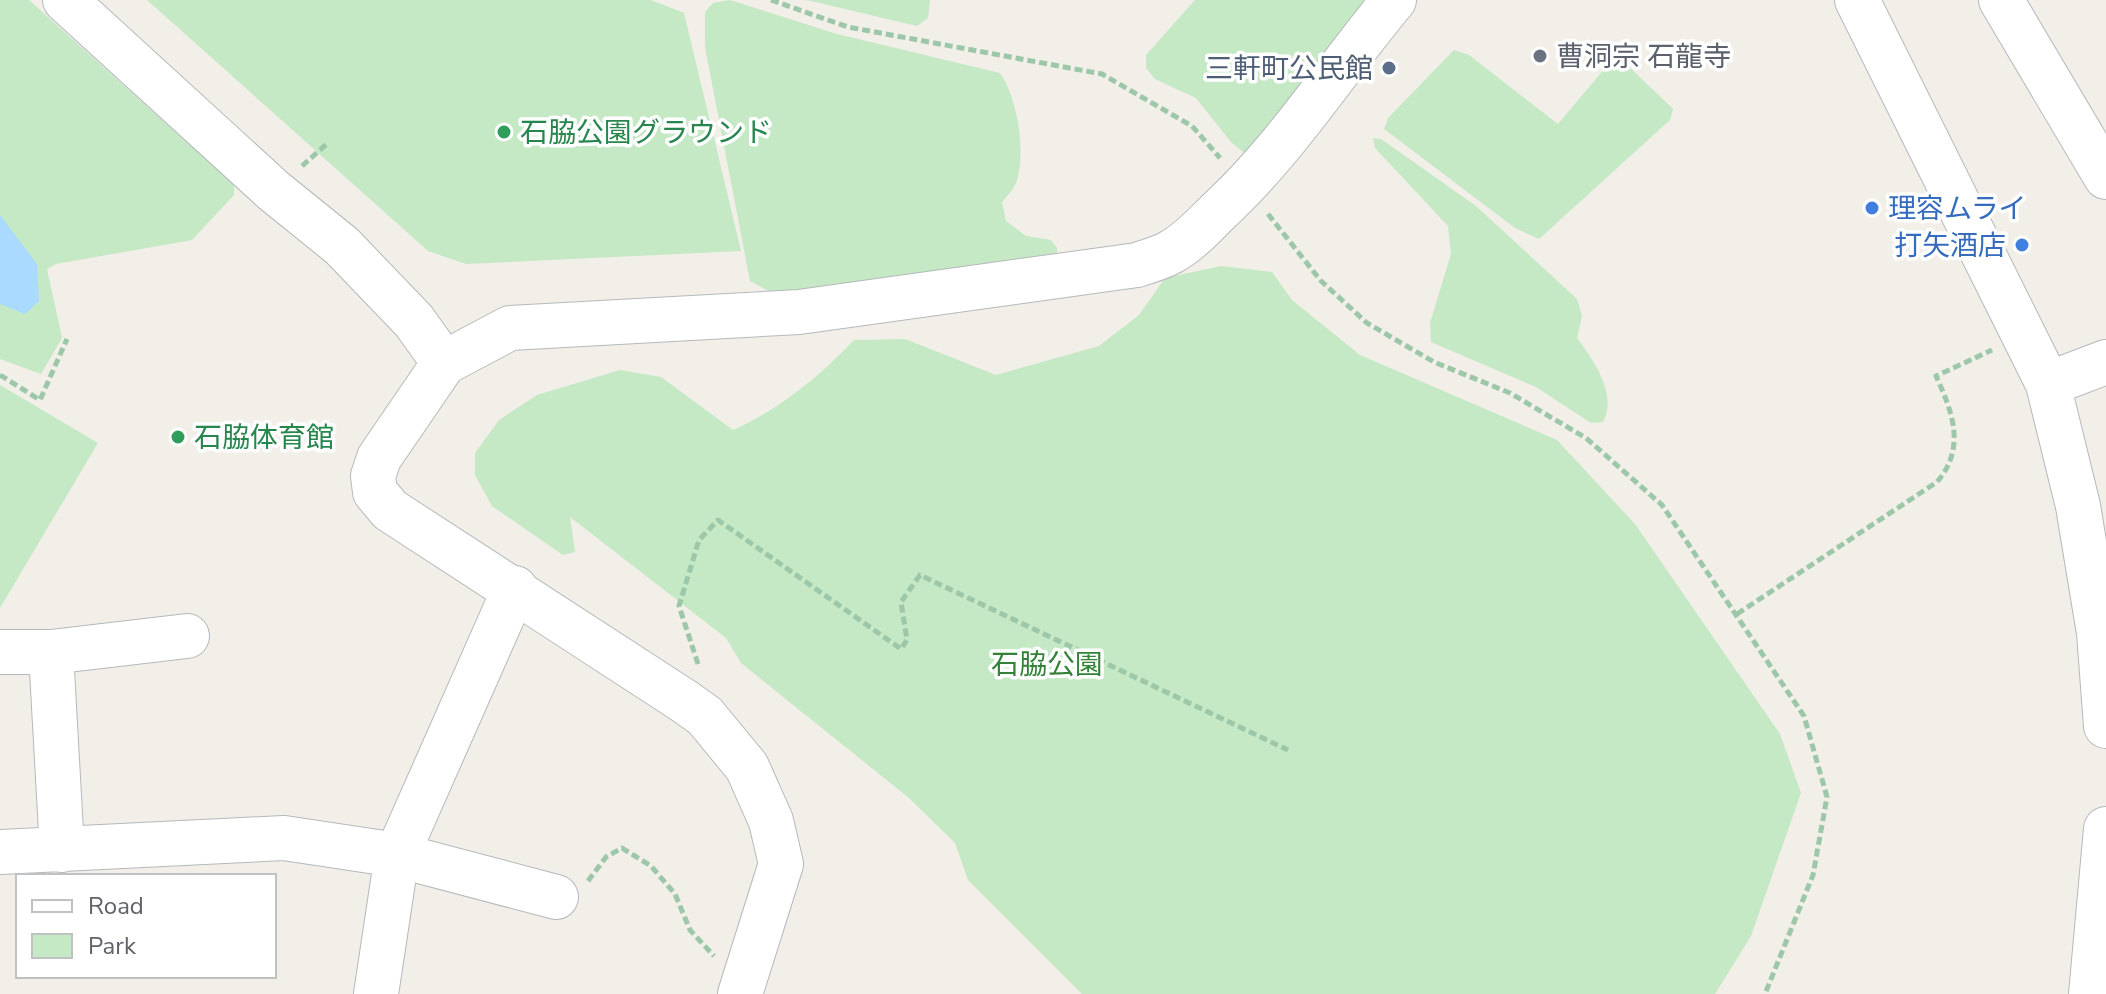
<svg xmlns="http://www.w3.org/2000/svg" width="2106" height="994" font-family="'Nunito Sans','Noto Sans JP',sans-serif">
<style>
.green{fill:#c5e8c5}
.water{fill:#aadaff}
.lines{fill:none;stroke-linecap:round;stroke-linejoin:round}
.minor-casing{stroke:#b5b8bc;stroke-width:46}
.path{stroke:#9cc7a9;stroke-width:5;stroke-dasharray:8 4;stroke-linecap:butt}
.minor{stroke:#fff;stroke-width:44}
.worship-dot{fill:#6b7280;stroke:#fff;stroke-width:3}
.service-dot{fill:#5c6f8a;stroke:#fff;stroke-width:3}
.leisure-dot{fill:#2e9e5b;stroke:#fff;stroke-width:3}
.shop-dot{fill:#3f7fe0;stroke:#fff;stroke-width:3}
.labels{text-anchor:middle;stroke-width:7;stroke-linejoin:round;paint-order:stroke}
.worship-label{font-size:28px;fill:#5b616d;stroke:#fff;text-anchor:start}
.service-label{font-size:28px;fill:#4e5e75;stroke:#fff;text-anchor:end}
.leisure-label{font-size:28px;fill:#27864d;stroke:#fff;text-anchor:start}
.shop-label{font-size:28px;fill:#366cbe;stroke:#fff;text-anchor:start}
.park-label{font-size:28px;fill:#348238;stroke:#fff}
</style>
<rect width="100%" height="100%" fill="#f1efe8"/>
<!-- green -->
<path class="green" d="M 0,0 L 29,0 L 234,185 L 234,195 L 192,240 L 56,264 L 47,269 L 62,338 L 41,374 L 0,359 Z
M 147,0 L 651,0 L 684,13 L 741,251 L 466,264 L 428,251 Z
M 730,0 L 837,34 L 1000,73 C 1017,97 1026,151 1017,180 C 1015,188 1007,196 1002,202 L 1006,221 L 1026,236 L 1051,240 L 1057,248 L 1057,258 L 774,294 L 750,281 L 705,47 L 705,12 L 713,3 Z
M 807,0 L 930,0 L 930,1 L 928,18 L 917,26 Z
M 1195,0 L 1378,0 L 1248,156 L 1231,142 L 1196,98 L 1155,79 L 1146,68 L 1146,55 Z
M 1454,50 L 1469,55 L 1558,124 L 1611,61 L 1623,61 L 1673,109 L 1670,120 L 1539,239 L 1515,228 L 1384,129 L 1388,118 Z
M 1373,138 L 1381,139 L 1476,206 L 1577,299 L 1582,316 L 1577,338 C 1593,360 1618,394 1603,422 L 1591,423 L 1536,387 L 1431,342 L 1430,323 L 1451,254 L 1448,226 L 1375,148 Z
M 1221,266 L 1272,272 L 1292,300 L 1360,355 L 1557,440 L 1635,524 L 1780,734 L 1801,793 L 1751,936 L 1715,994 L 1082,994 L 968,880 L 955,843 L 909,798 L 741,663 L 726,638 L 570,517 L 575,552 L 563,555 L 492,506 L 475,475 L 475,453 L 499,420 L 537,395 L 620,370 L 661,377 L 733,430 C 779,410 820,376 854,340 L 905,339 L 996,375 L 1099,346 L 1139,315 L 1165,278 Z
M 0,385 L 98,443 L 0,608 Z"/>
<!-- water -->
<path class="water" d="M 0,215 L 37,264 L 39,301 L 25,314 L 0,304 Z"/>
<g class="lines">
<defs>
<path id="minor" d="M 65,0 L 274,191 L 342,246 L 414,321 L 444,363
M 1857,0 L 2048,384 L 2078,506 L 2099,633 L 2106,726
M 2001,0 L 2106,177
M 2048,384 L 2106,362
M 0,652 L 51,652 L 187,636
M 51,652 L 62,850
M 0,852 L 284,838 L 397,855 L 556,897
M 376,994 L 397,855 L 515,588
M 740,994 L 781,864 L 771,821 L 747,767 L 705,716 L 684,701 L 390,510 L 375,492 L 373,476 L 379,458 L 444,363 L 510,328 L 799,312 L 1137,265 C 1148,261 1161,258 1171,252 C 1191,241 1206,223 1222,208 C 1288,146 1336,69 1394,0
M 2091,994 L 2106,829"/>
</defs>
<!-- minor casing -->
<use href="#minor" class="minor-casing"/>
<!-- path -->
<path class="path" d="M 771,0 L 848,27 L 1102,74 L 1192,126 L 1220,158
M 302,166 L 329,142
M 1268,214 L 1321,281 L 1367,323 L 1434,362 L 1510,393 L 1586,438 L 1662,505 L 1804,716 L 1827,797 L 1813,875 L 1765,994
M 0,375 L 40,400 L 67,339
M 1737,614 L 1937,482 C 1966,448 1953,413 1936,376 L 1992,350
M 698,664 L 679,606 L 699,540 L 718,520 L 901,649 L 907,640 L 901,602 L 920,575 L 1288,750
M 588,881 L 606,857 L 622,848 L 651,866 L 675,894 L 690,930 L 714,956"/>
<!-- minor -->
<use href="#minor" class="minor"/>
</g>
<!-- markers -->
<circle class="worship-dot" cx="1540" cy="56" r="8"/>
<circle class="service-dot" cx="1389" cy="68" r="8"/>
<g class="leisure-dot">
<circle cx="504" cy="132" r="8"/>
<circle cx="178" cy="437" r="8"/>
</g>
<g class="shop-dot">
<circle cx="1872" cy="208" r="8"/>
<circle cx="2022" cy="245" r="8"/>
</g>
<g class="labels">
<!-- worship labels -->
<g class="worship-label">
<text x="1556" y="66">曹洞宗 石龍寺</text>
</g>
<!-- service labels -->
<g class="service-label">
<text x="1373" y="78">三軒町公民館</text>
</g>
<!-- leisure labels -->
<g class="leisure-label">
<text x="520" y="142">石脇公園グラウンド</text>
<text x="194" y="447">石脇体育館</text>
</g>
<!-- shop labels -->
<g class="shop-label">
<text x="1888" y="218">理容ムライ</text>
<text x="2006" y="255" text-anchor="end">打矢酒店</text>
</g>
<!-- park labels -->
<g class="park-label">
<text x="1047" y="674">石脇公園</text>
</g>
</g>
<!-- legend -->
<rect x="16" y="874" width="260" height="104" fill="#ffffff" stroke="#bfc1c3" stroke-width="2"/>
<rect x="32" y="900" width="40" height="12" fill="#ffffff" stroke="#bfc1c3" stroke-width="2"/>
<text x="88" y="914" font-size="24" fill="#5f6368">Road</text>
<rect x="32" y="934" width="40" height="24" fill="#c5e8c5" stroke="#bfc1c3" stroke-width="2"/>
<text x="88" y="954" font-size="24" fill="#5f6368">Park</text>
</svg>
